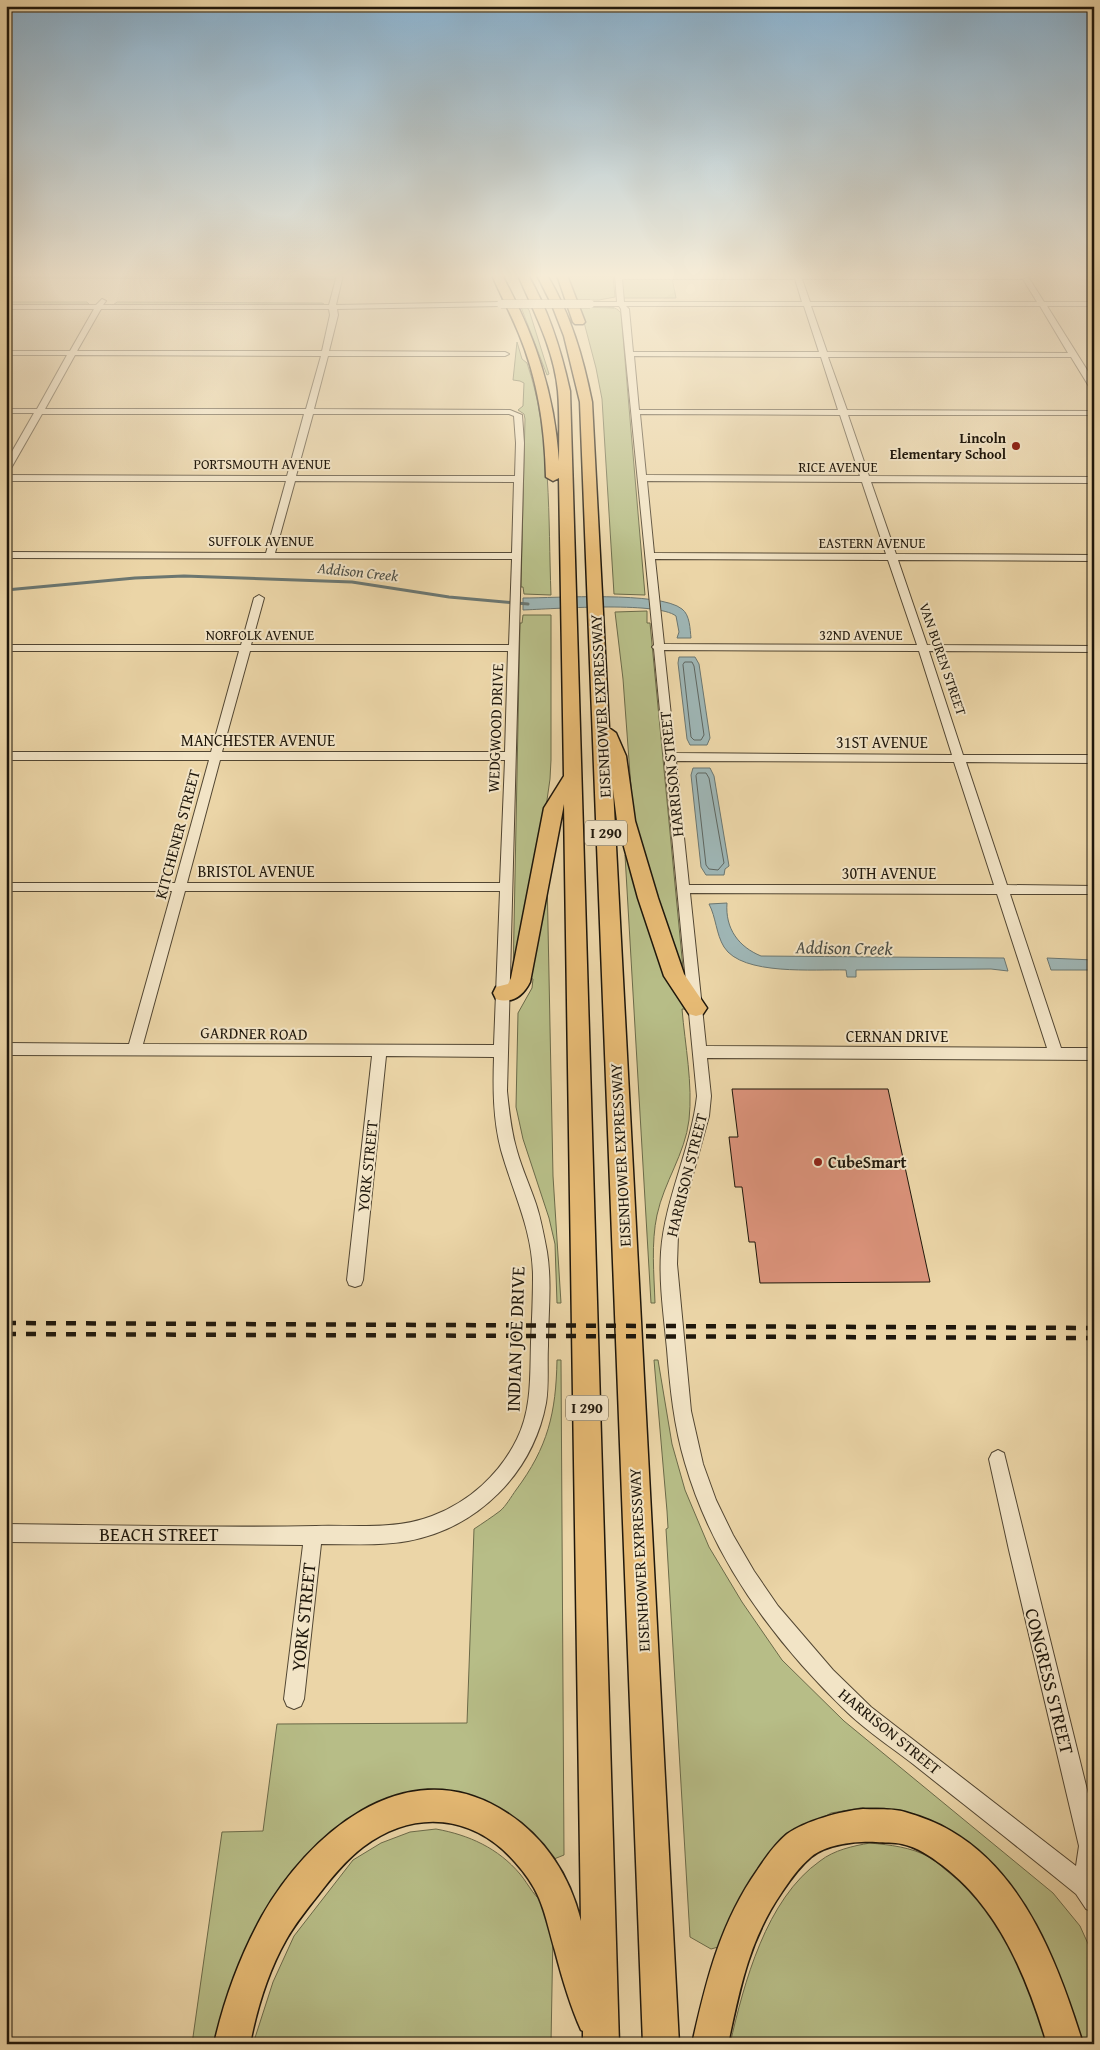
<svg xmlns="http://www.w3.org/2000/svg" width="1100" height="2050" font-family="'Gentium Book Plus',serif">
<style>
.green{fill:#b7bd87;stroke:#6b6a49}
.water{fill:#9eb5b4;stroke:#6b7670}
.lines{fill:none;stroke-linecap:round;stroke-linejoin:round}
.shore{stroke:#5e6660;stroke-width:1}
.stream{stroke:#6b7670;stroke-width:3}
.building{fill:#da927a;stroke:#1f170b}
.minor-casing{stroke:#524632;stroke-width:2}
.highway-casing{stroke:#1f170b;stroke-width:3}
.minor{fill:#f2e4c6;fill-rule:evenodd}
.highway{fill:#e6ba74;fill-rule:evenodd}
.rail{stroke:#1f170b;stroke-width:4.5;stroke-dasharray:10 10;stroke-linecap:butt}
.minor-bridge-casing{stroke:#524632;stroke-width:9;stroke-linecap:butt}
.minor-bridge{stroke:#f2e4c6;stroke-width:8}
.poi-dot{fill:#8f2418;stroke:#f2e4c6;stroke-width:2}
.labels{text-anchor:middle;stroke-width:4;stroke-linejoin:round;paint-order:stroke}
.far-poi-label{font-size:14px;font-weight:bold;fill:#1f170b;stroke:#f2e4c6;text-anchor:end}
.far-street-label{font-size:14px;fill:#1f170b;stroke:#f2e4c6}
.far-water-label{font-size:15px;font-style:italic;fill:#4b4e46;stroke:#f2e4c6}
.shield{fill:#f2e4c6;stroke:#5e5443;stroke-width:1}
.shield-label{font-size:15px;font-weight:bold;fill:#1f170b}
.street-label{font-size:16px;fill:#1f170b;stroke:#f2e4c6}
.poi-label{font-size:16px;font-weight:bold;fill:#1f170b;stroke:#f2e4c6;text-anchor:start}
.water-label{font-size:18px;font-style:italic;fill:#4b4e46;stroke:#f2e4c6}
.near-street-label{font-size:19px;fill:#1f170b;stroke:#f2e4c6}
</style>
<rect width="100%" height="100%" fill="#ebd5a7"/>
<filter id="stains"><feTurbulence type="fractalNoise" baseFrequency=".004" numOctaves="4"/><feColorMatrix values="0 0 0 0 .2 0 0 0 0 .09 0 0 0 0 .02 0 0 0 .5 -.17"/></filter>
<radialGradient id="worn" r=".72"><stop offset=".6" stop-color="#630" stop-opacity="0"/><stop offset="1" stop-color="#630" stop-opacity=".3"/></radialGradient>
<!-- green -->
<path class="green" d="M 6,275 L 338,275 L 337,279 L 6,278 Z
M 566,275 L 613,275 L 615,297 L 599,300 L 577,300 Z
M 621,278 L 672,278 L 676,298 L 623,298 Z
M 6,302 L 87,302 L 89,304 L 6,305 Z
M 117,302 L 322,303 L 324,304 L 113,305 Z
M 598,306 C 607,306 616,306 621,313 L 645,595 L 614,594 L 602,399 L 596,368 L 580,307 L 614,308 Z
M 521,307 L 527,307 L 529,310 L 549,374 L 547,375 Z
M 517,342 L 522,359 L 527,363 C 552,437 548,518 551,595 L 524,594 L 523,587 L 521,587 L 525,419 L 524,414 L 518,410 L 523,406 L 524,383 L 520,381 L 513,380 Z
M 647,611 L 647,623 L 650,623 L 683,968 L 678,968 L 634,828 L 623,679 L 615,612 Z
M 523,615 L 551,615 L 551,760 L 550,779 L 543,828 L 513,978 L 520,623 L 522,623 Z
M 625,855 L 629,855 L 669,983 L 686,1009 L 682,1009 C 685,1045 693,1084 689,1120 C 685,1154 664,1182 657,1215 C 651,1243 654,1274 655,1303 L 651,1303 Z
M 547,876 L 553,1176 L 561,1303 L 557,1303 L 555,1244 L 549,1218 L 523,1139 L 516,1107 L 518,1013 L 532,988 L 533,979 L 529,978 Z
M 557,1360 L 561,1360 L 564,1855 L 549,1861 L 508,1818 L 355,1820 L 221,2044 L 192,2044 L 222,1832 L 263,1831 L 277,1724 L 467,1723 L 474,1529 C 483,1523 492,1517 500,1511 C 506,1506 511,1497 516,1490 C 548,1447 556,1413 557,1360 Z
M 654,1360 L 658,1360 L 672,1444 L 685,1490 L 709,1547 L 742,1602 L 782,1660 L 844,1721 L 1053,1893 L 1080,1926 L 1094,1957 L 1094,2044 L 1079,2044 L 948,1832 L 914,1814 L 884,1808 L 860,1808 L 831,1813 L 799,1831 L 722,1946 L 711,1949 L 690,1937 L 666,1529 L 668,1528 L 667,1511 Z
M 436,1829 C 469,1835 498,1848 520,1874 C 529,1885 535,1899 548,1906 L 553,1932 L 551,2044 L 253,2044 L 273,1982 L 294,1936 L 353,1860 L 381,1843 L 410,1832 Z
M 870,1843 C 890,1845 911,1847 929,1857 C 936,1861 942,1867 947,1871 C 1002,1914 1030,1978 1046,2044 L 730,2044 C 744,1983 766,1899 820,1861 C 834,1850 853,1846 870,1843 Z"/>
<!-- water -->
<path class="water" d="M 523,598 C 555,598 660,591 682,609 C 690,615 690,629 691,638 L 677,638 L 679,632 L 676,616 C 657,601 551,609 523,610 Z
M 679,657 L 695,657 L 699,664 L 710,738 L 707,745 L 690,745 L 687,739 L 678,663 Z
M 693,768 L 710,768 L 714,776 L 729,866 L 725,869 L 724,875 L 706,875 L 701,867 L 691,775 Z
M 727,903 C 725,929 739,947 761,956 L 1004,958 L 1008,971 L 991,969 L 856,970 L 856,977 L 847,977 L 846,970 C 815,969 742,976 724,947 C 716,934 716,917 709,904 Z
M 1047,958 L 1094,960 L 1094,970 L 1051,970 Z"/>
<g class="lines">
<!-- shore -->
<path class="shore" d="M 685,662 L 692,662 L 694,666 L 704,735 L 701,740 L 694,740 L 691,737 L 683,665 Z
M 698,773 L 706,773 L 709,778 L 724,863 L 718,870 L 709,869 L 706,865 L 696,776 Z"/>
<!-- stream -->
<path class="stream" d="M 6,590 L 135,578 L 184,576 L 352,582 L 449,597 L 528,604"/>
</g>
<!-- building -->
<path class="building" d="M 732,1089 L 888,1089 L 930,1282 L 760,1283 L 755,1242 L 749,1242 L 742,1187 L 735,1187 L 729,1137 L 738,1137 Z"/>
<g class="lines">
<defs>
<path id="minor" d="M 337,275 L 343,275 L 336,305 L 501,302 L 505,304 L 501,306 L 337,309 L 338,315 L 329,351 L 505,352 L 509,354 L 505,356 L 328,356 L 314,409 L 510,410 L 522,415 L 524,443 L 507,1091 C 509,1111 511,1131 517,1151 C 522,1169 530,1186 536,1204 C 541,1219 544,1236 547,1252 C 552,1283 548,1315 548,1346 C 547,1365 549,1385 546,1403 C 533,1473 478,1528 408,1541 C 380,1546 350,1544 321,1544 L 304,1699 L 301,1706 L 294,1709 L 287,1706 L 284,1699 L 303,1545 L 6,1542 L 6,1524 C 109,1525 213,1528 316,1526 C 354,1525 396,1530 432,1516 C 469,1502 500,1474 517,1439 C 532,1409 530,1375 531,1342 C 532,1320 533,1298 533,1277 C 533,1230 513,1193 501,1150 C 493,1119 493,1088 494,1057 L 386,1056 L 363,1280 L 361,1285 L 355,1287 L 349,1285 L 347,1280 L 372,1056 L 6,1055 L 6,1043 L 129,1044 L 172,891 L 6,891 L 6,883 L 175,883 L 209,760 L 6,760 L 6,752 L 211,752 L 239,651 L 6,651 L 6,645 L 241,645 L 254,598 L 259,595 L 264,598 L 251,645 L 509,645 L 512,559 L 6,558 L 6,552 L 266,553 L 286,481 L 6,481 L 6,475 L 287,476 L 304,414 L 42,414 L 10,470 L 6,473 L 6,462 L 34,413 L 6,413 L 6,409 L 37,409 L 67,355 L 6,355 L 6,351 L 70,351 L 94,309 L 6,309 L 6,305 L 96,305 L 102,299 L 106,301 L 103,305 L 329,305 ZM 101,309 L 329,309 L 330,315 L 322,351 L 77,351 ZM 75,355 L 321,356 L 306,409 L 45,409 ZM 313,414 L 509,414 L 514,416 L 516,443 L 515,476 L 296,476 ZM 295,481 L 514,482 L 512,553 L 275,553 ZM 250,651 L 508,651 L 505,752 L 222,752 ZM 220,760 L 505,760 L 500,883 L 187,883 ZM 185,891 L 500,891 L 494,1045 L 143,1044 Z
M 615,275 L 1027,275 L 1044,302 L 1094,302 L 1094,306 L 1047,306 L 1094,381 L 1094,390 L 1090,388 L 1071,357 L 828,357 L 847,410 L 1094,411 L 1094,415 L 848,415 L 869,476 L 1094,477 L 1094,483 L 871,482 L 896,554 L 1094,555 L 1094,561 L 898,560 L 927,645 L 1094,646 L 1094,652 L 929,651 L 963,755 L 1094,755 L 1094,763 L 966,762 L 1007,885 L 1094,886 L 1094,894 L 1010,894 L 1061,1048 L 1094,1048 L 1094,1060 L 707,1058 L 711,1096 L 709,1116 L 682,1214 L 678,1234 L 677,1264 L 691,1411 L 703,1464 L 716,1500 L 733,1535 L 754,1571 L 778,1606 L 833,1670 L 871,1707 L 1076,1866 L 1079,1846 L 1009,1550 L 989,1459 L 992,1453 L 998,1450 L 1004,1453 L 1094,1818 L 1094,1912 L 1086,1909 L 1076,1894 C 1022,1850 967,1807 913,1764 C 891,1747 868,1732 848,1713 C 776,1644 713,1560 685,1463 C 674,1426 670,1388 667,1349 C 664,1317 659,1284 661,1252 C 665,1198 691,1149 697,1096 L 654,649 L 652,647 L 654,645 L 621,309 L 619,306 L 590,306 L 586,304 L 590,302 L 617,302 ZM 622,279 L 795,279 L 802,302 L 624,302 ZM 802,279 L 1023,279 L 1037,302 L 810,302 ZM 626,306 L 804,306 L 819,352 L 633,352 L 629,309 ZM 811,306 L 1040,306 L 1068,353 L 827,352 ZM 634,356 L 821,357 L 838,410 L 639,410 ZM 640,414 L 840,415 L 860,476 L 646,475 ZM 647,481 L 862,482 L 886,554 L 654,553 ZM 655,559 L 888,560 L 917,645 L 664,644 ZM 664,650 L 919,651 L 952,755 L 675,753 ZM 676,761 L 954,762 L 994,885 L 689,885 ZM 690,893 L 997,894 L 1047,1048 L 706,1046 Z"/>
<path id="highway" d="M 492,275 L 502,275 C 535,336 554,392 559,461 C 559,438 560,414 558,391 C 554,349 534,312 518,275 L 528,275 C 549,311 561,350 570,391 L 619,2044 L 583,2044 L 583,2031 L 581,2030 C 570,2005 562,1978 555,1951 C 544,1913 543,1893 515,1862 C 473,1814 414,1809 363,1847 C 346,1860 332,1877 319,1894 C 307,1909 295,1924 286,1940 C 268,1972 257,2008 250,2044 L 214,2044 C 224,2000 240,1956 262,1916 C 308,1835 403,1752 499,1808 C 542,1833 569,1873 581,1921 L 564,804 L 530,982 C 523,996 512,1004 496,999 L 493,993 L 496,987 L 508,984 L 511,978 L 544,808 L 564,776 L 559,478 L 553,481 L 546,477 C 545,428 538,380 519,334 C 511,314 500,294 492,275 Z
M 537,275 L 547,275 C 571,315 583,357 592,402 L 609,728 L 616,733 L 626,756 L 635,821 L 658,898 L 684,974 L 707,1008 L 703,1014 L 696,1016 L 689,1014 L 664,976 L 638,898 L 617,821 L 613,789 L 679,2044 L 643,2044 L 580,402 L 564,336 L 552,305 Z
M 557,275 L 567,275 L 585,322 L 583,324 L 575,324 L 573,322 Z
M 863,1809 C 876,1810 892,1808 905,1812 C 919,1816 938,1823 951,1831 C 1025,1874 1059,1966 1083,2044 L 1047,2044 C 1027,1977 999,1908 942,1865 C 930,1856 917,1847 902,1844 C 894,1842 884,1843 876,1842 C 856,1841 827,1844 811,1857 C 799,1867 790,1880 782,1892 C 749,1940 740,1988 728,2044 L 692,2044 C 706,1981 720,1923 758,1869 C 766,1857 775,1844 787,1834 C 805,1821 841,1811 863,1809 Z"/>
</defs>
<!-- minor casing -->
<use href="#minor" class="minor-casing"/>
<!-- highway casing -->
<use href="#highway" class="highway-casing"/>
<!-- minor -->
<use href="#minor" class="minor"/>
<!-- highway -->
<use href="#highway" class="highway"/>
<!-- rail -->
<path class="rail" d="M 6,1323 L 1094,1328
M 6,1334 L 1094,1338"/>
<defs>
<path id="minor-bridge" d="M 501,304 L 590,304"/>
</defs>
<!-- minor-bridge casing -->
<use href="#minor-bridge" class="minor-bridge-casing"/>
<!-- minor-bridge -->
<use href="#minor-bridge" class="minor-bridge"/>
</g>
<!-- sky -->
<linearGradient id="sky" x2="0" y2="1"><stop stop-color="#8ab4d3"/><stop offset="0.49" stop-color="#f6ecd7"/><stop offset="1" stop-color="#f6ecd7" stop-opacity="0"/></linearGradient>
<rect width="1100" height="562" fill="url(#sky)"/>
<!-- markers -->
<g class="poi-dot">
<circle cx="1016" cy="446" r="5"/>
<circle cx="818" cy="1162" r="5"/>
</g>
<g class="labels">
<!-- far-poi labels -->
<g class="far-poi-label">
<text x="1006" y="443">Lincoln<tspan x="1006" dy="16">Elementary School</tspan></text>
</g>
<!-- far-street labels -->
<g class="far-street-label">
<text x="262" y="469">PORTSMOUTH AVENUE</text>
<text x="838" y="472">RICE AVENUE</text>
<text x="261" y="546">SUFFOLK AVENUE</text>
<text x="872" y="548">EASTERN AVENUE</text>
<text x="260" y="640">NORFOLK AVENUE</text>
<text x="861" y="640">32ND AVENUE</text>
<text transform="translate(943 659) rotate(71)" y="5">VAN BUREN STREET</text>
</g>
<!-- far-water labels -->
<g class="far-water-label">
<text transform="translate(358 572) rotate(6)" y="5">Addison Creek</text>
</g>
<!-- shield labels -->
<g class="shield">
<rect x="585" y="820.5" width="42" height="25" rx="4"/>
<rect x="566" y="1395.5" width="42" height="25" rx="4"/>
</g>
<g class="shield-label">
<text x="606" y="838">I 290</text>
<text x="587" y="1413">I 290</text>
</g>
<!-- street labels -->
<g class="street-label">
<text transform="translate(600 706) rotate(-93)" y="6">EISENHOWER EXPRESSWAY</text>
<text transform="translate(495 728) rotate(-88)" y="6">WEDGWOOD DRIVE</text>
<text x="258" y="746">MANCHESTER AVENUE</text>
<text x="882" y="748">31ST AVENUE</text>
<text transform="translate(671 774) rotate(-96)" y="6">HARRISON STREET</text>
<text transform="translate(177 834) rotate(-75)" y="6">KITCHENER STREET</text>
<text x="256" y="877">BRISTOL AVENUE</text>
<text x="889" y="879">30TH AVENUE</text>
<text transform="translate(254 1033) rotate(1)" y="6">GARDNER ROAD</text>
<text x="897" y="1042">CERNAN DRIVE</text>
<text transform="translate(620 1155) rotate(-93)" y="6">EISENHOWER EXPRESSWAY</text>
<text transform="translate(367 1166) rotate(-84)" y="6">YORK STREET</text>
<text transform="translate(686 1175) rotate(-76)" y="6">HARRISON STREET</text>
<text transform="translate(639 1560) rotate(-93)" y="6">EISENHOWER EXPRESSWAY</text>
<text transform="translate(890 1731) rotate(39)" y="6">HARRISON STREET</text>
</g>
<!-- poi labels -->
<g class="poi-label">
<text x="828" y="1168">CubeSmart</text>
</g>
<!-- water labels -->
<g class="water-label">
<text transform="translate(844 948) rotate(1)" y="6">Addison Creek</text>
</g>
<!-- near-street labels -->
<g class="near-street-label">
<text transform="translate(515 1339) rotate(-88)" y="7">INDIAN JOE DRIVE</text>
<text x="159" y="1541">BEACH STREET</text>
<text transform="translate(303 1617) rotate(-84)" y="7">YORK STREET</text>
<text transform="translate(1050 1681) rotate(76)" y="7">CONGRESS STREET</text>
</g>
</g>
<!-- margin -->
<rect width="1100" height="2050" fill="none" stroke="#ebd5a7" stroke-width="25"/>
<rect x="8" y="8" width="1085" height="2035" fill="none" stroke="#1f170b" stroke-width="2.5"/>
<rect x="12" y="12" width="1075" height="2025" fill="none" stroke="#1f170b"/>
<rect width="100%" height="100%" filter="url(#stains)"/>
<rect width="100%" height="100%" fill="url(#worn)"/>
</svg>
